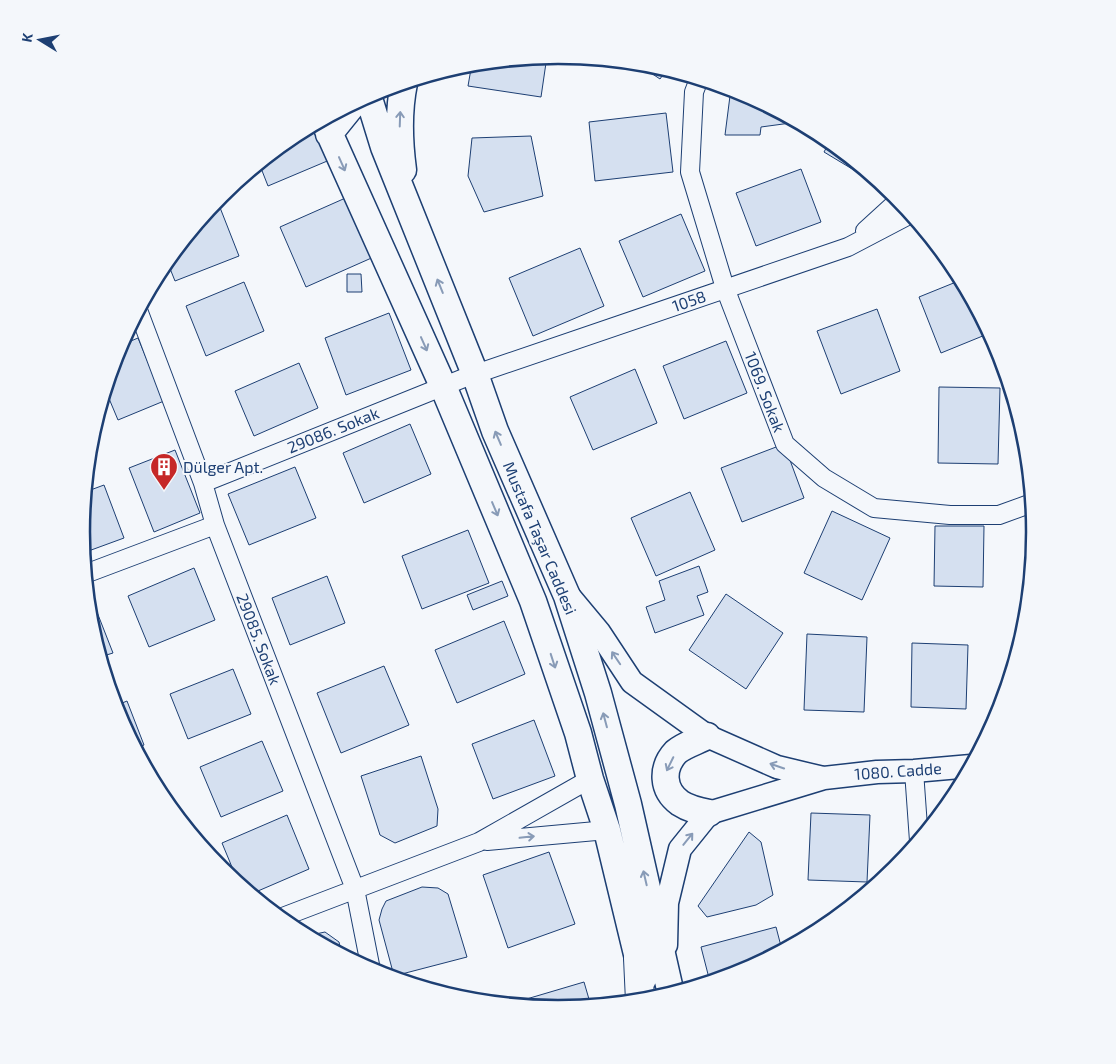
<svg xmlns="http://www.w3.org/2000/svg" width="1116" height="1064" font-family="'Exo 2',sans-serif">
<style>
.building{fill:#d5e0f0;stroke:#1d3f73}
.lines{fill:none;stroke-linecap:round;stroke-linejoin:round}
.minor-casing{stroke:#1d3f73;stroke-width:20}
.tertiary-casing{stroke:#1d3f73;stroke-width:25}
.secondary-casing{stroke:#1d3f73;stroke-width:29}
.primary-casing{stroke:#1d3f73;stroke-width:30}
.minor{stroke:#f4f7fb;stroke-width:18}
.tertiary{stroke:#f4f7fb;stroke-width:22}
.secondary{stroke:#f4f7fb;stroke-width:26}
.primary{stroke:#f4f7fb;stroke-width:28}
.oneway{stroke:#889bb7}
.labels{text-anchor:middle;stroke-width:4;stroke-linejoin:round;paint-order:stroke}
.street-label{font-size:16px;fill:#1d3f73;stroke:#f4f7fb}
.poi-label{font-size:16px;fill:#1d3f73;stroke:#f4f7fb;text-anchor:start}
.rim{fill:none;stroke:#1d3f73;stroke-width:2.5}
</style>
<rect width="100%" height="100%" fill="#f4f7fb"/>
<!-- building -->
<path class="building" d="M 547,56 L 541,97 L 468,86 L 472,63 Z
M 636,63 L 651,64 L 667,69 L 660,79 Z
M 731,88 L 741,91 L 798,122 L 761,127 L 760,135 L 725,135 Z
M 666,113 L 673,172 L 595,181 L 589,122 Z
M 316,123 L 332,159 L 268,186 L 259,163 L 293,135 Z
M 531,136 L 543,196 L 484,212 L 468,176 L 472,138 Z
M 830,141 L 883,185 L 882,187 L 824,152 Z
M 801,169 L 821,222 L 756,246 L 736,193 Z
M 350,196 L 376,256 L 306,287 L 280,227 Z
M 219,205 L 239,256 L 175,281 L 167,261 L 209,209 Z
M 681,214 L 705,271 L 643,297 L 619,241 Z
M 580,248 L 604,306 L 533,336 L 509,278 Z
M 347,274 L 361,274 L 362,292 L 347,292 Z
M 961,280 L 990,333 L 941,353 L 919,297 Z
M 244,282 L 264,331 L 206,356 L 186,306 Z
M 877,309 L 900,371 L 841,394 L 817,331 Z
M 389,313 L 411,370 L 346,395 L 325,338 Z
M 138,338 L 164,401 L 118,420 L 105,389 L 119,346 Z
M 726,341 L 747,393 L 684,419 L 663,366 Z
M 299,363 L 318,408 L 254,436 L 235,391 Z
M 635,369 L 657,423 L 593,450 L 570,397 Z
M 939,387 L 1000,388 L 998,464 L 938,463 Z
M 410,424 L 431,474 L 364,503 L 343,453 Z
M 784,444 L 804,498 L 742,522 L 721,468 Z
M 175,450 L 200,513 L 154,532 L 129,468 Z
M 295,467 L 316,518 L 249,545 L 228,494 Z
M 104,485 L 124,538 L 83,553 L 81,532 L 85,492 Z
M 690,492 L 715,550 L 656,576 L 631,518 Z
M 832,511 L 890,538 L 862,600 L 804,573 Z
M 935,526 L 984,526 L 983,587 L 934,586 Z
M 1032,529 L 1035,529 L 1035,532 L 1029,591 Z
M 468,530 L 489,583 L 422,609 L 402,556 Z
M 699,566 L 708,592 L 697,596 L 704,615 L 655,633 L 646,607 L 665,600 L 659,581 Z
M 194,568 L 215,620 L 149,647 L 128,596 Z
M 327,576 L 345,623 L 290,645 L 272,598 Z
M 502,581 L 508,596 L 473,610 L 467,595 Z
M 726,594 L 783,633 L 746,689 L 689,650 Z
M 95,607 L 113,653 L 100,657 L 90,625 L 89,609 Z
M 504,621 L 525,674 L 457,703 L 435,650 Z
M 1016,632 L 1024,632 L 1016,659 Z
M 807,634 L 867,637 L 864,712 L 804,710 Z
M 912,643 L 968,645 L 966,709 L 911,707 Z
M 384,666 L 409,725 L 341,753 L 317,693 Z
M 233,669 L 251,714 L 188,739 L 170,694 Z
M 127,701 L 144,745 L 136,749 L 117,714 L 115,706 Z
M 534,720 L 555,776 L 493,799 L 472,744 Z
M 262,741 L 283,791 L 221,817 L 200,767 Z
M 421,756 L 438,809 L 437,826 L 395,843 L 380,835 L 361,776 Z
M 811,813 L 870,815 L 867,882 L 808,880 Z
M 287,815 L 309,869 L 251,894 L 239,884 L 222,843 Z
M 749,832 L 761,842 L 773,895 L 756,905 L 707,917 L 698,906 Z
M 549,852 L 575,924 L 508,948 L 483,875 Z
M 422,887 L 438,888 L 448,894 L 467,957 L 394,976 L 379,920 L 382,909 L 386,901 Z
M 776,927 L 782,950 L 740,973 L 710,982 L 701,947 Z
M 325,932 L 339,942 L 342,955 L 306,936 Z
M 584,982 L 591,1006 L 558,1009 L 513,1005 L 513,1003 Z"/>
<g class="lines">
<defs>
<path id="minor" d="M 699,79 L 694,92 L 690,172 L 725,288 L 785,444 L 824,478 L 874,508 L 950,515 L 999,515 L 1032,503
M 865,231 L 899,200
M 138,310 L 203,483 L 215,525 L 355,889 L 371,970
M 203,483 L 464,378 L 848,247 L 911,214
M 85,574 L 215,525
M 914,771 L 919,841
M 487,841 L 607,830
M 280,918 L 479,842 L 590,779"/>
<path id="tertiary" d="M 569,596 L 599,632 L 632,682 L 707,736 L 777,767 L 823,778
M 666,945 L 667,903 L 680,849 L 709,813 L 824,778 L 877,772 L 914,771 L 971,766"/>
<path id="secondary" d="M 368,95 L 384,147 L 475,374 L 495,431 L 567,596 L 598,693 L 628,804 L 671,994
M 323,119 L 443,386 L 533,601 L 578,733 L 590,779 L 607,830 L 643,979
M 329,134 L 354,103
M 403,170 C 399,140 398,112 404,83
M 707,736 C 698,741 684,745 676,752 C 661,768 662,790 680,803 C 689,809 699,811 709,813"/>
<path id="primary" d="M 638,958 L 640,1001"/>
</defs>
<!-- minor casing -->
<use href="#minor" class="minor-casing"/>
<!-- tertiary casing -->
<use href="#tertiary" class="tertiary-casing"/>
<!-- secondary casing -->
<use href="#secondary" class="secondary-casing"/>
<!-- primary casing -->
<use href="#primary" class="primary-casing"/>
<!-- minor -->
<use href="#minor" class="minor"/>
<!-- tertiary -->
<use href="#tertiary" class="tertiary"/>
<!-- secondary -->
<use href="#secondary" class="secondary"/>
<!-- primary -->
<use href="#primary" class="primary"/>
</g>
<!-- one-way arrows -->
<defs><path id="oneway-shaft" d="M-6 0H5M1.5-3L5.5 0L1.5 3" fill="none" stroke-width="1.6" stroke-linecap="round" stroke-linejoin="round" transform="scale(1.25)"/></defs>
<g class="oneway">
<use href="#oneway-shaft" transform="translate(400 119) rotate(-88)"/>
<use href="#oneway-shaft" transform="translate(342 164) rotate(66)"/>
<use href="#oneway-shaft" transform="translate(440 286) rotate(-112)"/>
<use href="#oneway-shaft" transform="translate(424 344) rotate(66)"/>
<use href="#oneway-shaft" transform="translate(498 438) rotate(-113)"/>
<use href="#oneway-shaft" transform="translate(495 509) rotate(67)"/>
<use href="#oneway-shaft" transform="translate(616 658) rotate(-124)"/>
<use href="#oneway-shaft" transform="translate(553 661) rotate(72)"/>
<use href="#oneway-shaft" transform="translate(605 720) rotate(-105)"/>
<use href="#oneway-shaft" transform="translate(670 764) rotate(116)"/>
<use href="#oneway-shaft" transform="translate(777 766) rotate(-161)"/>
<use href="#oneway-shaft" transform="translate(527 837) rotate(-6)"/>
<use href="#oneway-shaft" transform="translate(688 839) rotate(-51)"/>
<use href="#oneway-shaft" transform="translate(645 878) rotate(-103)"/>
</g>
<!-- icons -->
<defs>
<symbol id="building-pin" viewBox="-11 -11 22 30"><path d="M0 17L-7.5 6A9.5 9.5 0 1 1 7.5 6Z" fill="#c62828" stroke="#f4f7fb"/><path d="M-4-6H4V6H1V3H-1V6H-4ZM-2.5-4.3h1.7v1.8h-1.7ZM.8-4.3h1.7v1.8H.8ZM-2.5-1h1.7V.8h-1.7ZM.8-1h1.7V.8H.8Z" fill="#fff"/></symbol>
</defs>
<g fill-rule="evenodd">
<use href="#building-pin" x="148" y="451" width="32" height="43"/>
</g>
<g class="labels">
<!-- street labels -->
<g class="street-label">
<text transform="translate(689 301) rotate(-19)" y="6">1058</text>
<text transform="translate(765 392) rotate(69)" y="6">1069. Sokak</text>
<text transform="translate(333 430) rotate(-22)" y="6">29086. Sokak</text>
<text transform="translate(540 538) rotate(67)" y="6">Mustafa Taşar Caddesi</text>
<text transform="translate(259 639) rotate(69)" y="6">29085. Sokak</text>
<text transform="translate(898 771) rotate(-4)" y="6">1080. Cadde</text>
</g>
<!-- poi labels -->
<g class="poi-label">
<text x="183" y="473">Dülger Apt.</text>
</g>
</g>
<!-- crop -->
<path d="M0 0H1116V1064H0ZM90 532a468 468 0 1 1 936 0a468 468 0 1 1-936 0Z" fill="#f4f7fb" fill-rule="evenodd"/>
<path class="rim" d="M90 532a468 468 0 1 1 936 0a468 468 0 1 1-936 0Z"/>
<!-- north arrow -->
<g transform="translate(40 40) rotate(280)" stroke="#f4f7fb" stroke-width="4" paint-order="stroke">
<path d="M0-4L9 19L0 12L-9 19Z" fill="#1d3f73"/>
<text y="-8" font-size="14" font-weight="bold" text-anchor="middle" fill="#1d3f73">K</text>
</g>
</svg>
